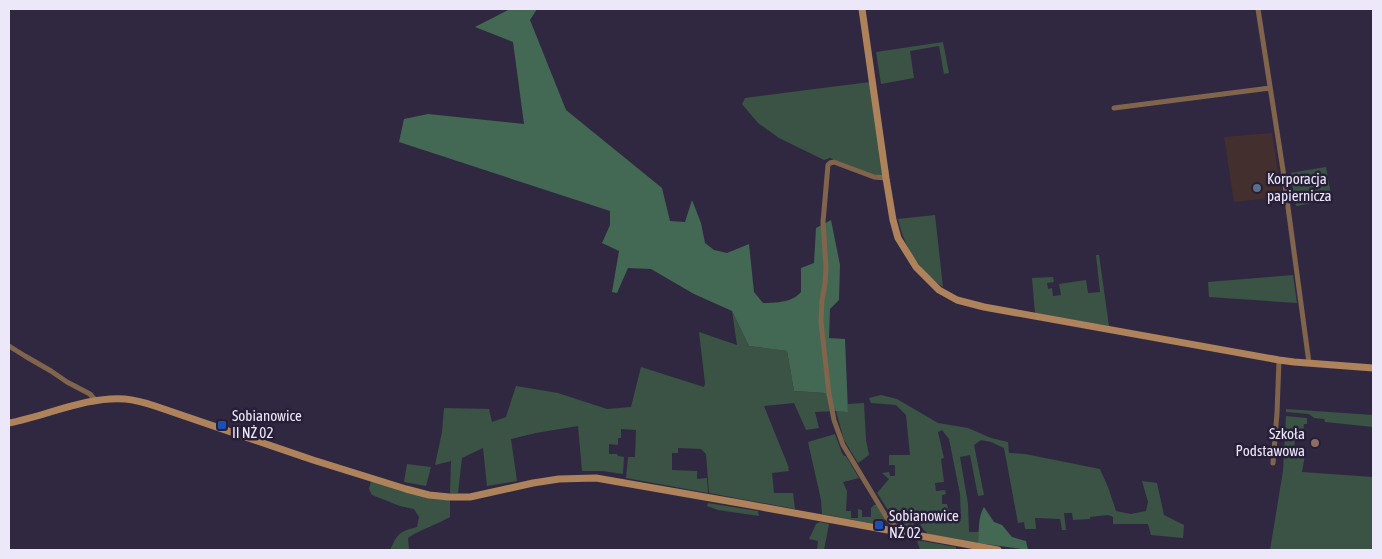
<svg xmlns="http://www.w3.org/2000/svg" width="1382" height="559" font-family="'Asap Condensed',sans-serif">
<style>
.industrial{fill:#432f2e}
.green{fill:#3a5345;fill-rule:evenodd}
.forest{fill:#436853}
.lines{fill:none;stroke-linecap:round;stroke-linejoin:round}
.street{stroke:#80644c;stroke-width:5}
.secondary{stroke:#ae825a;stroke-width:7}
.service-dot{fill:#5c6f8a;stroke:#271e37;stroke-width:2}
.transit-dot{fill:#1a4fb4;stroke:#271e37;stroke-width:2}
.education-dot{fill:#8d6e63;stroke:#271e37;stroke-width:2}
.labels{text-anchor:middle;stroke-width:5;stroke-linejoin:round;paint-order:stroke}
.poi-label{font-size:15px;fill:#ede8f9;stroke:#271e37;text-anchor:start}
</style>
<rect width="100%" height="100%" fill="#302841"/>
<!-- industrial -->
<path class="industrial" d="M 1272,133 L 1282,197 L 1234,202 L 1224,137 Z"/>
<!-- green -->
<path class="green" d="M 943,42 L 949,73 L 944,74 L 939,46 L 910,51 L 914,78 L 881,84 L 876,52 Z
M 870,82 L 883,176 L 873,175 L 830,158 L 824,160 L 779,138 L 758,123 L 742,104 L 745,98 Z
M 1326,167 L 1332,200 L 1296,206 L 1290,173 Z
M 935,215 L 943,287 C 918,269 905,249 898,219 Z
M 1096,255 L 1099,255 L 1109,326 L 1035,313 L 1032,278 L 1053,277 L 1054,282 L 1047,283 L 1048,289 L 1052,288 L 1053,296 L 1061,295 L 1059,284 L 1086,280 L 1088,293 L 1100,292 Z
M 1293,275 L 1297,303 L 1209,297 L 1208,282 Z
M 732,311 L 749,346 L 787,351 L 794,391 L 825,393 L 848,412 L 848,404 L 864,403 L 866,440 L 869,455 L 858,463 L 844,440 L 836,411 L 815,412 L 819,428 L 806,430 L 794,403 L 764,406 L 789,468 L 788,468 L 789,471 L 772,473 L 774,493 L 793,493 L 795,509 L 709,493 L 706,454 L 701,449 L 678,448 L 678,453 L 672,453 L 672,470 L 697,471 L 697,479 L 707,478 L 708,493 L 626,478 L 628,457 L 635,457 L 636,430 L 621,429 L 621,438 L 618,438 L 618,445 L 609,444 L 609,454 L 617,454 L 618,456 L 624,457 L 623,474 L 602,471 L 582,471 L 578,426 L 536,433 L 511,439 L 517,481 L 487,486 L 483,448 L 462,458 L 458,493 L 450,493 L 451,461 L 435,465 L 442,432 L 444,408 L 489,409 L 492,422 L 506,417 L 516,386 L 558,393 L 607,409 L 631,407 L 641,367 L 704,387 L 705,383 L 699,332 L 737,345 Z
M 881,395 L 897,399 L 938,423 L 968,428 L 991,438 L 1008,442 L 1009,453 L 1025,454 L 1100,469 L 1108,487 L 1116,511 L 1131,514 L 1146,511 L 1148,502 L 1142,481 L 1157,483 L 1164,515 L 1184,525 L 1183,538 L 1151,535 L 1148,524 L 1113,524 L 1113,517 L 1108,515 L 1090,517 L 1090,519 L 1073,520 L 1072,513 L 1064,513 L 1066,530 L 1062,530 L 1060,519 L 1035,518 L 1036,529 L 1025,529 L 1024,522 L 1018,523 L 1004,448 L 991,442 L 981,440 L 974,445 L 984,495 L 978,496 L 970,455 L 960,457 L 968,504 L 969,532 L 979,532 L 978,543 L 928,534 L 920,526 L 923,518 L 909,514 L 908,517 L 912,519 L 914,521 L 913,527 L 910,529 C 894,524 886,506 877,493 L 889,479 L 882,473 L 889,472 L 890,476 L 895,476 L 895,465 L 889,465 L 889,455 L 910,455 L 906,415 L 896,405 L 871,403 L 869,398 ZM 942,430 L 949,439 L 960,494 L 961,519 L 951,519 L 947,504 L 942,504 L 942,495 L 946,494 L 945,490 L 936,491 L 935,483 L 944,482 L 941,459 L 944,458 L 938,432 Z
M 1286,409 L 1373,415 L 1373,427 L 1325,422 L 1324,419 L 1314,418 L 1309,414 L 1286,412 Z
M 1286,416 L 1307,418 L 1307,424 L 1304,424 L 1303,436 L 1295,436 L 1294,454 L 1305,455 L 1302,472 L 1373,477 L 1373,550 L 1270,550 L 1283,471 Z
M 835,434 L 842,453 L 844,456 L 846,456 L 859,478 L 843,482 L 847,491 L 846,511 L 851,511 L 851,518 L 858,518 L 858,509 L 862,510 L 862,517 L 871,517 L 871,508 L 874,505 L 878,504 L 885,519 L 883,523 L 880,525 L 822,514 L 821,500 L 808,442 Z
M 407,464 L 431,467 L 426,486 L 404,482 Z
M 371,481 L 450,500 L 450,517 C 436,525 421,529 408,538 L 409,550 L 390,550 C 398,534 398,532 417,527 L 419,517 L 414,509 L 400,506 L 372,495 L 369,489 Z
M 708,503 L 758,511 L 759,516 L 718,510 L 707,506 Z
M 820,522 L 829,524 L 824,550 L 817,550 L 818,541 L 809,539 L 816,524 Z
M 917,540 L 956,547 L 956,550 L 920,550 Z"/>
<!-- forest -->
<path class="forest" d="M 510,9 L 537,9 L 530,20 L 566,110 L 662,188 L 670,221 L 685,222 L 692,200 L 701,223 L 705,243 L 714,250 L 727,253 L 749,244 L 754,292 L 763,303 C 776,303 793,302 801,292 L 801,268 L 814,263 L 816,228 L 831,220 L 840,265 L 839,300 L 830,309 L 829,338 L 845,339 L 848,412 L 836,411 L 825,393 L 794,391 L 787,351 L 749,346 L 732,311 L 694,294 L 651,269 L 628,268 L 617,293 L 612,292 L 619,251 L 602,243 L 610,225 L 610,211 L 399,142 L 404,119 L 428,114 L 524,124 L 513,42 L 475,27 Z
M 984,507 L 994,522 L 1002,525 L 1012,537 L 1026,541 L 1028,550 L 978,543 C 979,532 978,516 984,507 Z"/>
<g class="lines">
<!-- street -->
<path class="street" d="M 1258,9 L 1283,170 L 1309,363
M 1114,108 L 1270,88
M 886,178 L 874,177 L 834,162 L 830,163 L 828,165 L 823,222 L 826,267 L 825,284 L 822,300 L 821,322 L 829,394 L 834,420 L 843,445 L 887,518 L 898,529 L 899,532
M 9,346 L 25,356 L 51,371 L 67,382 L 90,394 L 96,401
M 1273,463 L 1277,413 L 1279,360"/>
<!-- secondary -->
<path class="secondary" d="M 862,9 L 886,178 L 893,220 L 898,238 L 916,267 L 939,290 L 957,300 L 984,307 L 1279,360 L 1294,362 L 1373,368
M 9,423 C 46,416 87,396 125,399 C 136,400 146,403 155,406 L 313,460 L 406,489 L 429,495 L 449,497 L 470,497 L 533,483 L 559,479 L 596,478 L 745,504 L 998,550"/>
</g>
<!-- markers -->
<circle class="service-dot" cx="1257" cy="188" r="5"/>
<g class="transit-dot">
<rect x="217" y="420" width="10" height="10" rx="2.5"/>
<rect x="874" y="520" width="10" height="10" rx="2.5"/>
</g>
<circle class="education-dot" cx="1315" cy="443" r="5"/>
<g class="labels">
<!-- poi labels -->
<g class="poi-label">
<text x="1267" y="184">Korporacja<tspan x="1267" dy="17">papiernicza</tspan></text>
<text x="232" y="421">Sobianowice<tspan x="232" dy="17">II NŻ 02</tspan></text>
<text x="1305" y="439" text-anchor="end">Szkoła<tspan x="1305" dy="17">Podstawowa</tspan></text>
<text x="889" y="521">Sobianowice<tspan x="889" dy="17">NŻ 02</tspan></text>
</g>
</g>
<!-- border -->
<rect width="1382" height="559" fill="none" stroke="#ede8f9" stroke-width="20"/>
</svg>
